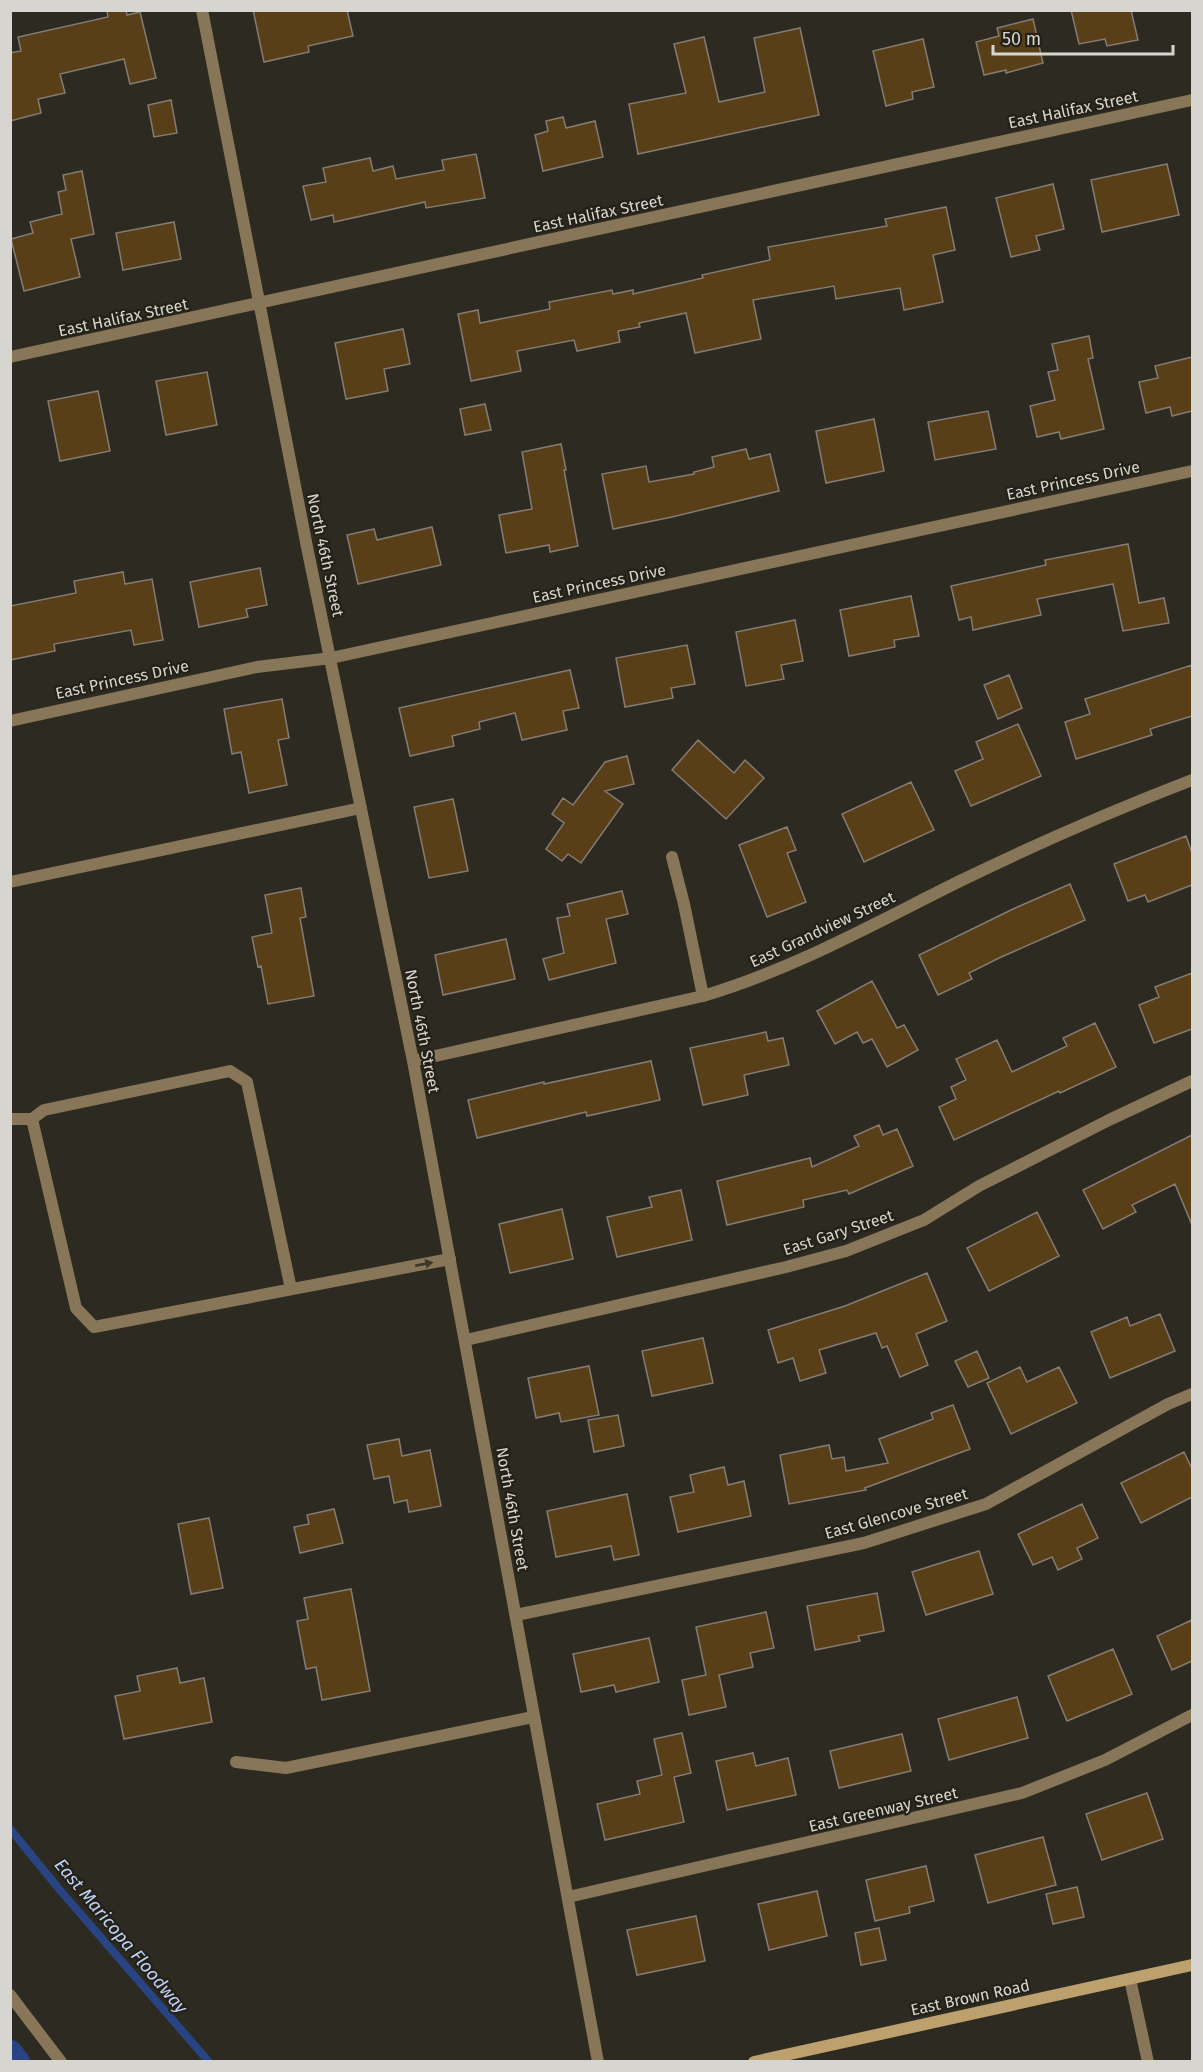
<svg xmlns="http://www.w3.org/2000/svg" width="1203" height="2072" font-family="'Fira Sans',sans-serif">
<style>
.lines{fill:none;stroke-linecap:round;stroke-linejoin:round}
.stream{stroke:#294482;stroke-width:8}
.canal{stroke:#294482;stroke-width:26}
.building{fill:#593f18;stroke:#847c73;stroke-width:1.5}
.lane{stroke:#877657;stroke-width:12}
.street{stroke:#877657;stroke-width:12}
.secondary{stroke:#bca06e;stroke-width:12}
.oneway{fill:#3d3628}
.labels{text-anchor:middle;stroke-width:4.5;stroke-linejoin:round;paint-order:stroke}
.street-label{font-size:16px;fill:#d7d5cf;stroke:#242118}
.water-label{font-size:18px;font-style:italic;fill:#bfd1f7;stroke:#242118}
</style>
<rect width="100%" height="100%" fill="#2d2a21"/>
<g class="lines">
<!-- stream -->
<path class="stream" d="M 10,1829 L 59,1889 L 209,2062"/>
<!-- canal -->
<path class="canal" d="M 10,2053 L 17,2062"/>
</g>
<!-- building -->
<path class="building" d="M 107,10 L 126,10 L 127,15 L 140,12 L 156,78 L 130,84 L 124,59 L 60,74 L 65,93 L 38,99 L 41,113 L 10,121 L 10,53 L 21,51 L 18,37 L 108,17 Z
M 253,10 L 347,10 L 353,36 L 308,46 L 309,52 L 264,62 Z
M 1071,10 L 1131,10 L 1138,40 L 1107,46 L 1105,39 L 1079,44 Z
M 1033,19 L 1043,63 L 1006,73 L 1006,70 L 984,75 L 976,42 L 999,36 L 997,28 Z
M 800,28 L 819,115 L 638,154 L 629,104 L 686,93 L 674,44 L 704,37 L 719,102 L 765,92 L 754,38 Z
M 923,39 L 934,87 L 912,92 L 913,99 L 886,106 L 873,51 Z
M 171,100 L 177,133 L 154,137 L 148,105 Z
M 563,117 L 566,128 L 595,121 L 603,157 L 543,171 L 535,135 L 548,131 L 546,121 Z
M 476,154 L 485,198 L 426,208 L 425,202 L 334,222 L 333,215 L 311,220 L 303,186 L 326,182 L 323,168 L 370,158 L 373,171 L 393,166 L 396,179 L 444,170 L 442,160 Z
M 1167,164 L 1179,215 L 1102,232 L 1091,180 Z
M 82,171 L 94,234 L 71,239 L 80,277 L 24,291 L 11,239 L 33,233 L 30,222 L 62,214 L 58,192 L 66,190 L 63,175 Z
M 1053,184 L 1064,229 L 1036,236 L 1040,250 L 1011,257 L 996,198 Z
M 946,207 L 955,250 L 933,255 L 943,302 L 904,310 L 900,288 L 836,299 L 834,286 L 753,300 L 761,339 L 695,353 L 686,313 L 639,323 L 640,327 L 618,331 L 620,342 L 577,351 L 574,340 L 517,351 L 521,371 L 471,381 L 458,314 L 478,310 L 480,323 L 550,309 L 549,302 L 612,290 L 613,294 L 633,290 L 633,294 L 703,278 L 702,275 L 770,260 L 768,247 L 887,226 L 885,219 Z
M 174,222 L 181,259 L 123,270 L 116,233 Z
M 403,329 L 410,364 L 384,369 L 388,391 L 346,399 L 335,343 Z
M 1089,336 L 1093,358 L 1088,359 L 1104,429 L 1061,439 L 1059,432 L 1037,437 L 1030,406 L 1055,400 L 1048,372 L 1058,370 L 1052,344 Z
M 1192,357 L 1192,411 L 1172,416 L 1170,407 L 1146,413 L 1139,382 L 1158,378 L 1155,366 Z
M 207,372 L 217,425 L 166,435 L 156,381 Z
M 98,391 L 110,451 L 60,461 L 48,401 Z
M 485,404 L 491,430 L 465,435 L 460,409 Z
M 988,411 L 996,449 L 935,460 L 928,422 Z
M 874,419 L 884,471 L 826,483 L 816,431 Z
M 561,444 L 566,470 L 564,470 L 578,546 L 550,552 L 549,545 L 506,553 L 499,515 L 532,509 L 522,452 Z
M 746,449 L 749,459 L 770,454 L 779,491 L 672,517 L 613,529 L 602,474 L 646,466 L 649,482 L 694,474 L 694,472 L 714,467 L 712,457 Z
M 432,527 L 441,565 L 358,584 L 347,535 L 374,529 L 377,540 Z
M 1128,544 L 1139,603 L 1164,598 L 1169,623 L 1123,631 L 1113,584 L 1037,599 L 1041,615 L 973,630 L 971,617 L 959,620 L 951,586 L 1046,565 L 1045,560 Z
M 260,568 L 267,605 L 246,609 L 248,617 L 199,627 L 190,582 Z
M 123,572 L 125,584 L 152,579 L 163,640 L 134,645 L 131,630 L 54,644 L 55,651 L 10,660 L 10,606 L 76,593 L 74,581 Z
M 911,596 L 919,636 L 894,640 L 895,647 L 849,656 L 840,610 Z
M 795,620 L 803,661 L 781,665 L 784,679 L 746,686 L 736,632 Z
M 687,645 L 695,684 L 671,688 L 673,698 L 625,707 L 616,658 Z
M 1192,665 L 1192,716 L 1150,729 L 1152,735 L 1076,759 L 1065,722 L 1090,714 L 1085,699 Z
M 570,670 L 579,708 L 563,711 L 567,730 L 522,740 L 515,713 L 479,722 L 480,729 L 452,736 L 454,746 L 410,756 L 399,708 Z
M 1009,675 L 1022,708 L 998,719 L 984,685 Z
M 282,699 L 289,738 L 278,740 L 287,785 L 249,793 L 241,752 L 232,754 L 224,709 Z
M 1018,724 L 1041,776 L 971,806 L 955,771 L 983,759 L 976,742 Z
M 698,740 L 734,773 L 745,760 L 764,778 L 726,819 L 672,770 Z
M 627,756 L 634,784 L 605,791 L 623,804 L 581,863 L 568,854 L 562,861 L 546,849 L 564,823 L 552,814 L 563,798 L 573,805 L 605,762 Z
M 911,782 L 934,830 L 864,862 L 842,814 Z
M 453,799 L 468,871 L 429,878 L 414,807 Z
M 787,827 L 796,850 L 787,853 L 806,902 L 767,917 L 739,845 Z
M 1186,836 L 1192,853 L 1192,885 L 1148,902 L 1145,895 L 1128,901 L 1114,864 Z
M 1070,884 L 1085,920 L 999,958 L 969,973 L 972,979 L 938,995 L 919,955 L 1013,909 Z
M 301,888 L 306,917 L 300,918 L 314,996 L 268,1004 L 261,966 L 258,967 L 252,937 L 272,933 L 265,895 Z
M 622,891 L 628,914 L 606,919 L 616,963 L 549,980 L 543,959 L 564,953 L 557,918 L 570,916 L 567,904 Z
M 506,939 L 515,979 L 443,995 L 435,955 Z
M 1192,973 L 1192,1029 L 1154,1043 L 1139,1005 L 1159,997 L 1155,987 Z
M 872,981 L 897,1028 L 904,1025 L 918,1050 L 887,1067 L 872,1039 L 863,1043 L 857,1032 L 835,1044 L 817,1011 Z
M 1095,1023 L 1116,1067 L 1060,1093 L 1059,1091 L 954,1140 L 939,1107 L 956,1099 L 951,1087 L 966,1080 L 956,1059 L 997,1040 L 1012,1072 L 1067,1046 L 1063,1038 Z
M 766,1032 L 768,1041 L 783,1038 L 789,1065 L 744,1075 L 748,1095 L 703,1105 L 690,1048 Z
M 651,1061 L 660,1100 L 587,1116 L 586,1112 L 477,1138 L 468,1100 L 544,1082 L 544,1084 Z
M 879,1125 L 883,1135 L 897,1129 L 913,1166 L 849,1194 L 847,1190 L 803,1200 L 804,1207 L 727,1225 L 717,1181 L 810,1158 L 812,1167 L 859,1146 L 854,1136 Z
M 1192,1135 L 1192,1225 L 1175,1184 L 1132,1205 L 1136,1212 L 1103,1229 L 1083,1190 Z
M 681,1190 L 692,1240 L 617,1257 L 607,1217 L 652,1207 L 649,1197 Z
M 562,1209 L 573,1259 L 510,1273 L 499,1224 Z
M 1037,1212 L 1059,1256 L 989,1291 L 967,1248 Z
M 927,1273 L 947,1321 L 916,1334 L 928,1365 L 900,1377 L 887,1346 L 882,1348 L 876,1333 L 819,1350 L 826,1373 L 800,1381 L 793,1358 L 778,1363 L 768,1330 L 845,1306 Z
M 1160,1314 L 1175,1351 L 1110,1378 L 1091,1332 L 1127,1317 L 1130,1326 Z
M 703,1338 L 713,1383 L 652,1396 L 642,1351 Z
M 977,1351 L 989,1378 L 968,1387 L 955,1361 Z
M 589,1366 L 599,1415 L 561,1422 L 559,1413 L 536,1418 L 528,1378 Z
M 1020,1367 L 1027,1382 L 1059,1367 L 1077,1403 L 1011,1434 L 987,1383 Z
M 953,1405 L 970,1449 L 865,1488 L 866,1490 L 789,1504 L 780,1455 L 829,1445 L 832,1459 L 844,1457 L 846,1471 L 888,1463 L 879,1439 L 933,1419 L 931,1413 Z
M 618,1415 L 624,1446 L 594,1452 L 588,1420 Z
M 399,1439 L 402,1456 L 430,1450 L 441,1506 L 409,1512 L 407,1500 L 394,1503 L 389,1476 L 374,1479 L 367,1445 Z
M 1184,1452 L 1192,1469 L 1192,1497 L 1141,1523 L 1121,1483 Z
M 724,1467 L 728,1485 L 744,1481 L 751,1516 L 678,1532 L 670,1497 L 694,1492 L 690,1475 Z
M 627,1494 L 639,1555 L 614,1560 L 611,1546 L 556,1557 L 547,1511 Z
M 1082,1504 L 1098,1538 L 1077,1548 L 1082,1559 L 1058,1570 L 1052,1557 L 1033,1565 L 1018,1534 Z
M 334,1509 L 343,1543 L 300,1553 L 294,1527 L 309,1524 L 307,1515 Z
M 209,1518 L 223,1588 L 191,1594 L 178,1524 Z
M 979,1551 L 993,1594 L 926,1615 L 912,1572 Z
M 351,1589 L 370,1691 L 322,1700 L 316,1667 L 306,1669 L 297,1621 L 308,1619 L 304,1598 Z
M 877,1593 L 884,1631 L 858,1636 L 860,1641 L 815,1650 L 807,1606 Z
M 766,1612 L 774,1648 L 750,1653 L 753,1667 L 719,1675 L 726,1707 L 689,1715 L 682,1680 L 706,1675 L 696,1627 Z
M 1192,1620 L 1192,1661 L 1172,1670 L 1157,1636 Z
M 649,1638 L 659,1682 L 616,1692 L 614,1685 L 581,1692 L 573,1654 Z
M 1113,1649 L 1132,1694 L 1067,1721 L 1048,1676 Z
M 177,1668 L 180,1683 L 204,1678 L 212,1722 L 124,1739 L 115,1696 L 140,1691 L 137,1676 Z
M 1017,1697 L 1028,1738 L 949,1760 L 938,1719 Z
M 682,1733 L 691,1773 L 674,1777 L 684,1822 L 605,1840 L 597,1804 L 640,1794 L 637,1781 L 662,1775 L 654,1739 Z
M 902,1734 L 911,1771 L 839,1788 L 830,1751 Z
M 753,1753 L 756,1766 L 788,1758 L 796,1795 L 727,1810 L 716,1761 Z
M 1147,1793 L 1163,1839 L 1102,1860 L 1086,1814 Z
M 1043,1837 L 1056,1885 L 988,1903 L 975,1855 Z
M 926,1866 L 934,1901 L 909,1907 L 910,1913 L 875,1921 L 866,1880 Z
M 1077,1887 L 1084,1917 L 1053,1924 L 1046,1894 Z
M 817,1891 L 827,1936 L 769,1950 L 758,1904 Z
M 696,1916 L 705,1961 L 637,1975 L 627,1930 Z
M 879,1928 L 886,1960 L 861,1965 L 855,1933 Z"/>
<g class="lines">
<!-- lane -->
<path class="lane" d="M 10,882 L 361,808
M 10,1119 L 32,1119
M 291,1289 L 247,1082 L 230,1071 L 44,1110 L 32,1119 L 76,1308 L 94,1327 L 450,1259
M 236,1762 L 286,1768 L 533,1717
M 10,1995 L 61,2062"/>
<!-- street -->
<path class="street" d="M 202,10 L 307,547 L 413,1061 L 598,2062
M 10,357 L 1192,100
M 10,721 L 257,667 L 331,658 L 1192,471
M 672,857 L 684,904 L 703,996
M 413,1061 L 703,996 C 794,969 875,923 960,881 C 1036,844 1114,810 1192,780
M 466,1340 L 786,1267 L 846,1251 L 924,1220 L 979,1186 L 1109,1120 L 1192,1081
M 516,1615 L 864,1543 L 986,1504 L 1168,1404 L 1192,1394
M 568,1897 L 1022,1793 L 1105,1760 L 1192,1715
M 1130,1979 L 1148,2062"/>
<!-- secondary -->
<path class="secondary" d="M 754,2062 L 1192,1965"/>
</g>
<!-- one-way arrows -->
<defs><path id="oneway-solid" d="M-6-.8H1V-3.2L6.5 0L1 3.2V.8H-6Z" transform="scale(1.5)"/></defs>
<use class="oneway" href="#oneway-solid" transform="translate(424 1264) rotate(-11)"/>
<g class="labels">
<!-- street labels -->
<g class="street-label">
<text transform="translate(1073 109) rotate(-12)" y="6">East Halifax Street</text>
<text transform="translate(598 213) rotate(-12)" y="6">East Halifax Street</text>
<text transform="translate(123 317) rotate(-12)" y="6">East Halifax Street</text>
<text transform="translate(1073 480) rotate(-12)" y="6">East Princess Drive</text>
<text transform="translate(326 555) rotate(78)" y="6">North 46th Street</text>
<text transform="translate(599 583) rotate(-12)" y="6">East Princess Drive</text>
<text transform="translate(122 679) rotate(-12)" y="6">East Princess Drive</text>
<text transform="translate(822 929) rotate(-25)" y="6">East Grandview Street</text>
<text transform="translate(423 1031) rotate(79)" y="6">North 46th Street</text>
<text transform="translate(838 1232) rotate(-18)" y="6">East Gary Street</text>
<text transform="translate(513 1509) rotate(80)" y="6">North 46th Street</text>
<text transform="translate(896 1513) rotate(-16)" y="6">East Glencove Street</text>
<text transform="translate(883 1809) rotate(-13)" y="6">East Greenway Street</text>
<text transform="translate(970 1997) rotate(-12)" y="6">East Brown Road</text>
</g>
<!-- water labels -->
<g class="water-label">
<text transform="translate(121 1936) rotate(50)" y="6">East Maricopa Floodway</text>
</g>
</g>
<!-- border -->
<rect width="1203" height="2072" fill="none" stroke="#d7d5cf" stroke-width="24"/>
<!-- scale -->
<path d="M993 45v9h180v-9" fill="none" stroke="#d7d5cf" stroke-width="3"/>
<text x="1002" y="45" font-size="18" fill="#d7d5cf" stroke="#242118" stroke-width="4.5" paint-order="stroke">50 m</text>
</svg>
